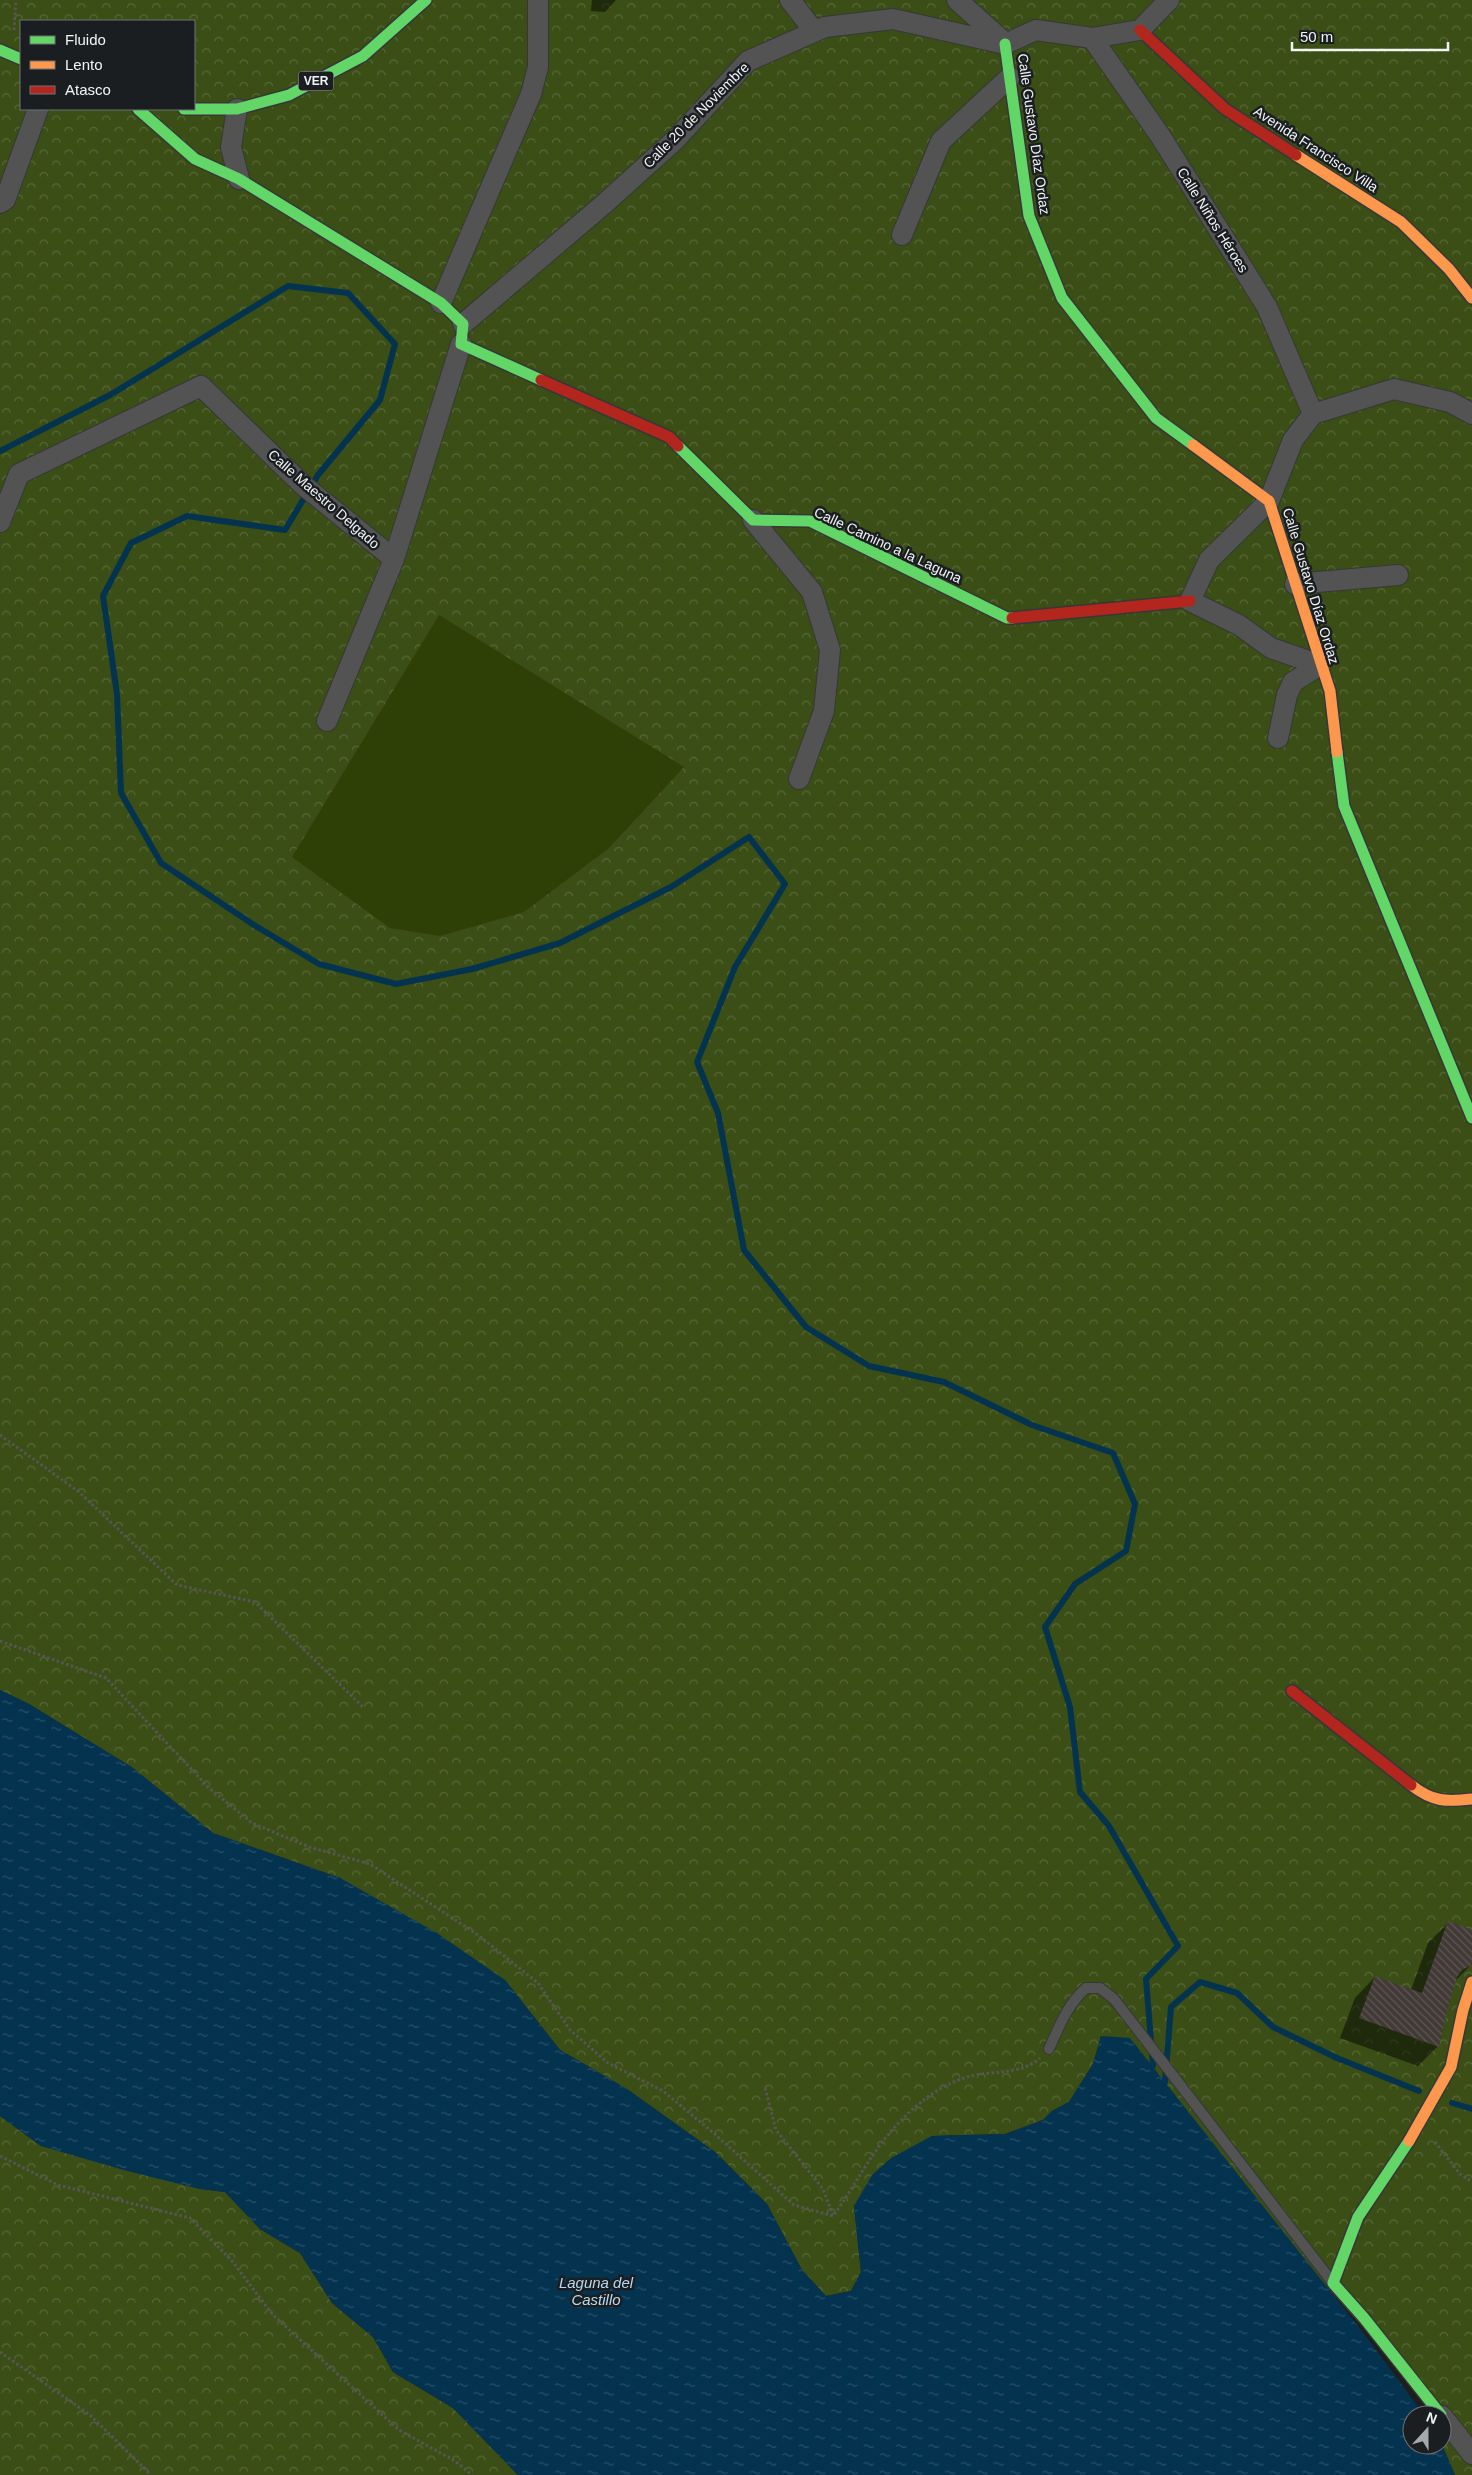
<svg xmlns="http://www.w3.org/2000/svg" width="1472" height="2475" font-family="Arial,sans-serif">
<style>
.forest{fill:url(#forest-crowns);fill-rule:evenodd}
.pitch{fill:#2f4007}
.water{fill:url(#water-ripples)}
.shadow{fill:#0007}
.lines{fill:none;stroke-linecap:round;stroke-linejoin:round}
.stream{stroke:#03334f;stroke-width:6}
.building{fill:url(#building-back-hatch)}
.lane-casing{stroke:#363838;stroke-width:12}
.street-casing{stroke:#363838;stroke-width:22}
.fast-casing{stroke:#363838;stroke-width:14}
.slow-casing{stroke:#363838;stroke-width:14}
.jam-casing{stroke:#363838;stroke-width:14}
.path{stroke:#565657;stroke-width:3;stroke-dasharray:2.5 2.5;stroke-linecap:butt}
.lane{stroke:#535354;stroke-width:10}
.street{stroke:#535354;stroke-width:20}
.fast{stroke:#63d668;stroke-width:11}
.slow{stroke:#ff974d;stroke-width:11}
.jam{stroke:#b3261e;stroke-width:11}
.labels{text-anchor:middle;stroke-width:5;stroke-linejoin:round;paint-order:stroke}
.shield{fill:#1b1e20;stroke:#b1b3b5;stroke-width:1}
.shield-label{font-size:12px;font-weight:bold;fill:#f1f3f5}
.street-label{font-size:14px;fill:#f1f3f5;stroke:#1b1e20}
.water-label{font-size:15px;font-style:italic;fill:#b7d8f1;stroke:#1b1e20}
</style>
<defs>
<pattern id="forest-crowns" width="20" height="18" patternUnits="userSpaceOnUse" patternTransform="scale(1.25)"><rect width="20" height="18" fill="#3b4e15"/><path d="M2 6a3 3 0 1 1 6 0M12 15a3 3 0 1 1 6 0" fill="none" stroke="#586838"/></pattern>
<pattern id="water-ripples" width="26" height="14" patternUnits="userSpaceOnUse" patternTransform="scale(1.25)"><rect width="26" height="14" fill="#03334f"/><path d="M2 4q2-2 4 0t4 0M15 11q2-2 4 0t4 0" fill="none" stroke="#285169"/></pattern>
<pattern id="building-back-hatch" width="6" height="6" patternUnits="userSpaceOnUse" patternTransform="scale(1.25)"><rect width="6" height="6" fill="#433a37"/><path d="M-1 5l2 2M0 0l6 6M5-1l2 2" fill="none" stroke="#5f5755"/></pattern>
</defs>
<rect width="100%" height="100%" fill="#1c1e1f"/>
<!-- forest -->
<path class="forest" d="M 0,0 L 1472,0 L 1472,2475 L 1455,2475 L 1442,2445 L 1442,2415 L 1101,2036 L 1093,2064 L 1069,2102 L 1052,2111 L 1043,2120 L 1005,2134 L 932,2136 L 914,2146 L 854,2206 L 861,2272 L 851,2291 L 826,2296 L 802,2270 L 767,2204 L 715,2152 L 627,2089 L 560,2050 L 505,1980 L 340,1878 L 213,1833 L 133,1768 L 29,1704 L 0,1690 ZM 21,21 L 194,21 L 194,109 L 21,109 Z
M 0,2116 L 41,2146 L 200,2189 L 225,2192 L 260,2229 L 300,2253 L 332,2303 L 373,2337 L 393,2372 L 453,2408 L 518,2475 L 0,2475 Z"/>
<!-- pitch -->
<path class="pitch" d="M 439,615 L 684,767 L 609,848 L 524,912 L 440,936 L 390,928 L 292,857 Z"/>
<!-- water -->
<path class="water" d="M 0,1690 L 29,1704 L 133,1768 L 213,1833 L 340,1878 L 437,1933 L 505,1980 L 560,2050 L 627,2089 L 715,2152 L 767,2204 L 802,2270 L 826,2296 L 851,2291 L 861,2272 L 854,2206 L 872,2175 L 891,2158 L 932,2136 L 1005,2134 L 1043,2120 L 1052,2111 L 1069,2102 L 1093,2064 L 1101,2036 L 1130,2038 L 1365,2335 L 1424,2415 L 1412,2415 L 1412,2445 L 1442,2445 L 1455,2475 L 518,2475 L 453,2408 L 393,2372 L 373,2337 L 332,2303 L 300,2253 L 260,2229 L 225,2192 L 200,2189 L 127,2171 L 41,2146 L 0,2116 Z"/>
<!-- shadow -->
<path class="shadow" d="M 592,0 L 616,0 L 605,12 L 591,11 Z
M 1448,1923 L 1472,1931 L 1472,1961 L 1470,1966 L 1454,1982 L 1438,2046 L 1418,2066 L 1340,2038 L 1355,1998 L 1375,1977 L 1411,1990 L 1428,1943 Z"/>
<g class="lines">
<!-- stream -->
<path class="stream" d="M 0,451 L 110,395 L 288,286 L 348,293 L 395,344 L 380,400 L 318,475 L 285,530 L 187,516 L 131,543 L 103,596 L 117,694 L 121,793 L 161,863 L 254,925 L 319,964 L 396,984 L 472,969 L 560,943 L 671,887 L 749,837 L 785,884 L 735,967 L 697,1062 L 718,1113 L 744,1250 L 806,1327 L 869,1366 L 944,1382 L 1032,1425 L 1113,1453 L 1135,1504 L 1126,1551 L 1075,1584 L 1045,1627 L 1070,1707 L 1080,1792 L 1109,1826 L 1178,1946 L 1146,1979 L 1153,2066
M 1165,2082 L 1171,2007 L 1200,1982 L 1237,1993 L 1273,2027 L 1337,2058 L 1419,2091
M 1452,2103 L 1472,2109"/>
</g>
<!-- building -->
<path class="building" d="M 1448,1921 L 1472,1930 L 1472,1965 L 1462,1970 L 1457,1977 L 1448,2007 L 1439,2047 L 1359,2018 L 1375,1976 L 1422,1993 Z"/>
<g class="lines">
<defs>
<path id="lane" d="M 1049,2049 C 1059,2027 1067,2005 1086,1988 L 1100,1988 L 1114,1999 L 1330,2279"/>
<path id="street" d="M 790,0 L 814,31
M 957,0 L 1004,42
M 1092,38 L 1161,137 L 1267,307 L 1313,414
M 1005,44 L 1036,30 L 1092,38 L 1140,30 L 1169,0
M 237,109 L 231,147 L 239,179
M 0,203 L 5,200 L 38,109
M 902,235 L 941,141 L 1010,77
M 441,303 L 531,94 L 538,67 L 538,0
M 463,324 L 604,204 L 676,139 L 748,61 L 825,27 L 893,19 L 1005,44
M 753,520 L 812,592 L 830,650 L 824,711 L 799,779
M 0,522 L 19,474 L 201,386 L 303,485 L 394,559
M 1295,584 L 1398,575
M 1320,665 L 1271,648 L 1239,625 L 1190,601 L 1209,560 L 1269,501 L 1293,440 L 1313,414 L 1394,389 L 1450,402 L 1472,414
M 327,721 L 394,559 L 461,344
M 1278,738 L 1287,695 L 1293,682 L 1320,665
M 1442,2416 L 1472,2454"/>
<path id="fast" d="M 1005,44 L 1029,216 L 1062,298 L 1156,418 L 1193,445
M 0,50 L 21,59
M 138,109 L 195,159 L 239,179 L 441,303 L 463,324 L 461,344 L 541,380
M 184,109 L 237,109 L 289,95 L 363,56 L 426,0
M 678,446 L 753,520 L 810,521 L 1007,618 L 1012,618
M 1337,752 L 1344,806 L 1472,1118
M 1409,2141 L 1358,2217 L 1333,2283 L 1364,2318 L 1441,2415"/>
<path id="slow" d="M 1296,155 L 1401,222 L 1449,269 L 1472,298
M 1193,445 L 1269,501 L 1330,691 L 1337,752
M 1411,1785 C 1433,1802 1446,1802 1472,1799
M 1409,2141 L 1451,2067 L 1463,2010 L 1472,1982"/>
<path id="jam" d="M 1140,30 L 1225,109 L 1296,155
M 541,380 L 669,437 L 678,446
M 1012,618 L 1190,601
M 1292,1691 L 1411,1785"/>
</defs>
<!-- lane casing -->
<use href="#lane" class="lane-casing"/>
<!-- street casing -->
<use href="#street" class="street-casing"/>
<!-- fast casing -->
<use href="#fast" class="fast-casing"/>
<!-- slow casing -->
<use href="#slow" class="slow-casing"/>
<!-- jam casing -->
<use href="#jam" class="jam-casing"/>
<!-- path -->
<path class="path" d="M 14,30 L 16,0
M 0,1435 L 79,1492 L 177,1585 L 255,1602 L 363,1707
M 0,1641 L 106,1678 L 209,1788 L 252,1823 L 309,1847 L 370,1864 L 478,1935 L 538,1983 L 570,2030 L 608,2063 L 663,2091 L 710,2130 L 794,2205 L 833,2216 C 848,2196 859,2175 873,2155 C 894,2124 925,2092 961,2079 C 986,2069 1019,2077 1040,2058
M 765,2088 L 776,2130 L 823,2189 L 833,2215
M 1435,2142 L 1460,2174 L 1472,2182
M 0,2156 L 58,2185 L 190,2218 L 232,2261 L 273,2315 L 399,2430 L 455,2461 L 472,2475
M 0,2352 L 90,2415 L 151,2475"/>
<!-- lane -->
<use href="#lane" class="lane"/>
<!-- street -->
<use href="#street" class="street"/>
<!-- fast -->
<use href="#fast" class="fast"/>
<!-- slow -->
<use href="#slow" class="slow"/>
<!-- jam -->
<use href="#jam" class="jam"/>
</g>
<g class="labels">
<!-- shield labels -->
<rect class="shield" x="298.5" y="71.5" width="35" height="19" rx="4"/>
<g class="shield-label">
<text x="316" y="85">VER</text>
</g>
<!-- street labels -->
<g class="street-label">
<text transform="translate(696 115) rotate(-45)" y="5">Calle 20 de Noviembre</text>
<text transform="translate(1034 134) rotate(82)" y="5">Calle Gustavo Díaz Ordaz</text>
<text transform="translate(1316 149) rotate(33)" y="5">Avenida Francisco Villa</text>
<text transform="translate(1213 220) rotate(58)" y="5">Calle Niños Héroes</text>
<text transform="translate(324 499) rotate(41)" y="5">Calle Maestro Delgado</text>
<text transform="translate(888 545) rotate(25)" y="5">Calle Camino a la Laguna</text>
<text transform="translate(1311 586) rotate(73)" y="5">Calle Gustavo Díaz Ordaz</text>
</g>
<!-- water labels -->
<g class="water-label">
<text x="596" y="2288">Laguna del<tspan x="596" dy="17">Castillo</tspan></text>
</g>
</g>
<!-- legend -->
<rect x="20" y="20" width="175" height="90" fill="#1b1e20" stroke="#717375"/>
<rect x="30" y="36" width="25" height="8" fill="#63d668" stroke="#717375"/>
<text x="65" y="45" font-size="15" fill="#f1f3f5">Fluido</text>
<rect x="30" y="61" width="25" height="8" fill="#ff974d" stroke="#717375"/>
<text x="65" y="70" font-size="15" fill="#f1f3f5">Lento</text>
<rect x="30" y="86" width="25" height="8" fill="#b3261e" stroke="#717375"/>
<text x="65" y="95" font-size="15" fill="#f1f3f5">Atasco</text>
<!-- north arrow -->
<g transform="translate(1427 2430) rotate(21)"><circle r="24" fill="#1b1e20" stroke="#717375"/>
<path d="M0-4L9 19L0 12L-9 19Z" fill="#a6a8aa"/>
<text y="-8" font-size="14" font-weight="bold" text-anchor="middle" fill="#f1f3f5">N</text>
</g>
<!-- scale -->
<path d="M1292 42v8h156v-8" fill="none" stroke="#f1f3f5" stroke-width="2.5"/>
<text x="1300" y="42" font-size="15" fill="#f1f3f5" stroke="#1b1e20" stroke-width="4" paint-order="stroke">50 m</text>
</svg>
